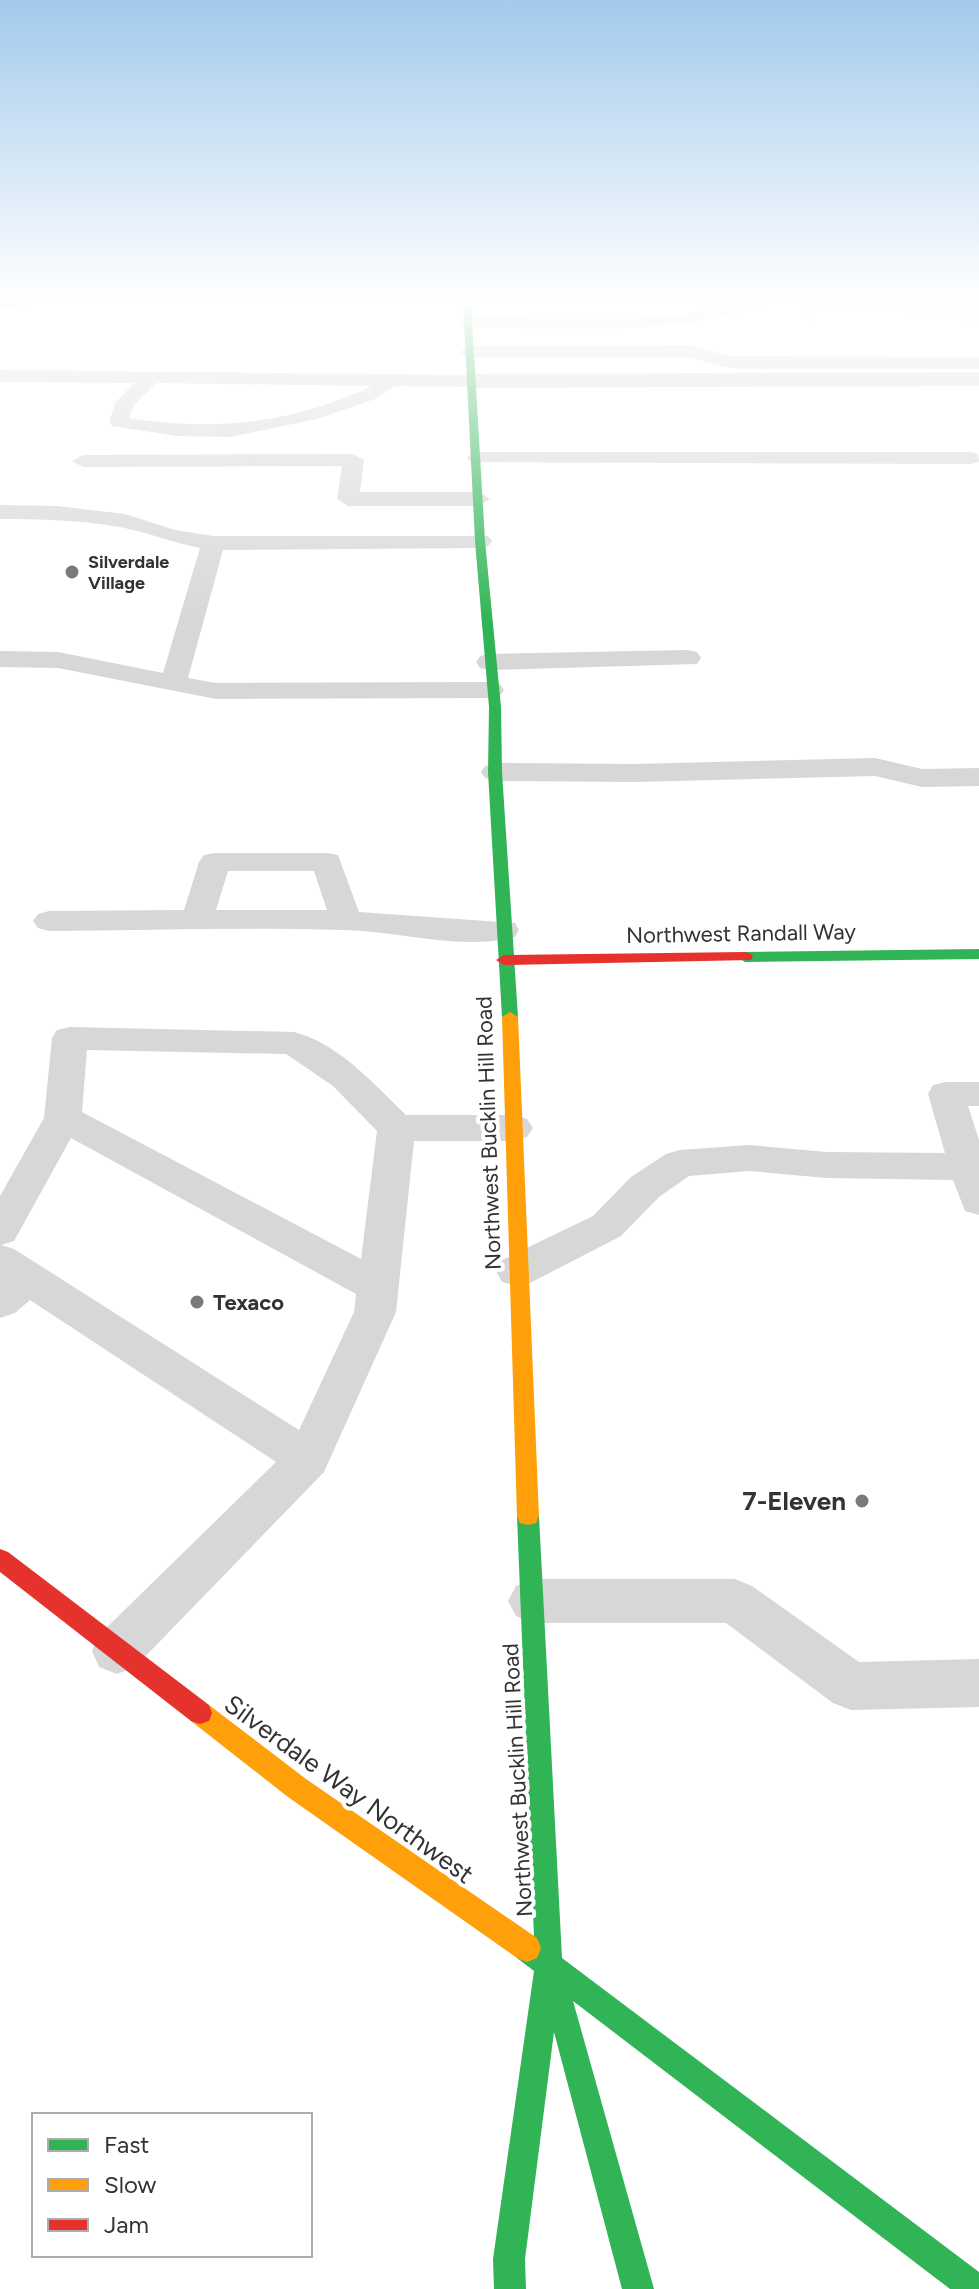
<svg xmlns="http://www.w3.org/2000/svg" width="979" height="2289" font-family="Figtree,sans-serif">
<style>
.green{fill:#f1f5ed}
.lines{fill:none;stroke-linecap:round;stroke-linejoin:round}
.path{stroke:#d6d6d6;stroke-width:3;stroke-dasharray:2 2;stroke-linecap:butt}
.lane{fill:#d7d7d7;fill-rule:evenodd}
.street{fill:#d7d7d7;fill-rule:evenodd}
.fast{fill:#30b455;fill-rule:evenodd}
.slow{fill:#ff9f0a;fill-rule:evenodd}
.jam{fill:#e5322d;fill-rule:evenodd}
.poi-dot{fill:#7a7a7a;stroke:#fff;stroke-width:3}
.labels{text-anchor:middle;stroke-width:8;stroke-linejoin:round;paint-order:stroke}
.far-poi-label{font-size:18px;font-weight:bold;fill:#333;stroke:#fff;text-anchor:start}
.street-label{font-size:22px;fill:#333;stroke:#fff}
.poi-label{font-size:22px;font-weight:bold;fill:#333;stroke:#fff;text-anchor:start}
.near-poi-label{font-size:26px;font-weight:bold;fill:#333;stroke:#fff;text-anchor:end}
.near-street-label{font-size:26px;fill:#333;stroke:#fff}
</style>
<rect width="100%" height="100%" fill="#fff"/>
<!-- green -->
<path class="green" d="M 809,302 L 979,302 L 979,325 L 966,325 L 960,318 L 910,316 L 907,312 L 815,312 Z"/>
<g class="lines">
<!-- path -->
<path class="path" d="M 801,302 L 811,322"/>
<!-- lane -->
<path class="lane" d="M 737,302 L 764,302 L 761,306 C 666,336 566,328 467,327 L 458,322 L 467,317 C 555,317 652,329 737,302 Z
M 687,345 L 730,356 L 979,357 L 979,369 L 757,369 L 730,368 L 687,357 L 469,358 L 460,352 L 469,346 Z
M 0,370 L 473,375 L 483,381 L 473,387 L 395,386 L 375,399 L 317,419 L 230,437 L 177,436 L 112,426 L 109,422 L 115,403 L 134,383 L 0,382 ZM 156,383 L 372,386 C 295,423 213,432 129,418 L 134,405 Z
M 478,452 L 971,452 L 978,454 L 979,462 L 971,464 L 471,462 L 467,458 L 471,454 Z
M 353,454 L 364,460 L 360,492 L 479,492 L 490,499 L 479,506 L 348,506 L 337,499 L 342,466 L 83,467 L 72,461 L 83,455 Z
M 0,505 L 57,506 L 125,514 L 175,530 L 213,536 L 488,536 L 492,541 L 488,546 L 480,548 L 223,550 L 188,678 L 216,683 L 491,682 L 500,684 L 504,690 L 500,696 L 491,698 L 216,699 L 58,668 L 0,667 L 0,651 L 58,652 L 163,673 L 200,548 C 173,543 147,532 120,527 C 81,520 40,519 0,519 Z
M 688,650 L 697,652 L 701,658 L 697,664 L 489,670 L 480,668 L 476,662 L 480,656 L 489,654 Z
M 875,758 L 922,769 L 979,768 L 979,786 L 922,787 L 875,776 L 634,782 L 495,781 L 485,778 L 481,772 L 485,766 L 495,763 L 634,764 Z
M 215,853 L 327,853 L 338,855 L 359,912 L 515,923 L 519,930 L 515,937 C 460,951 399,931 344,930 C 246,927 147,930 49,931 L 38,928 L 33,921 L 38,914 L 49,911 L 184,910 L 199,862 L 204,855 ZM 228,871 L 314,871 L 327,910 L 216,910 Z
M 70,1027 L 294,1032 C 338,1043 374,1084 406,1115 L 514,1115 L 527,1119 L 533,1128 L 527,1137 L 514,1141 L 414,1141 L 396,1312 L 324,1472 L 135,1667 L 117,1674 L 99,1667 L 92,1651 L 99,1635 L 276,1462 L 30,1300 L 15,1313 L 0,1318 L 0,1196 L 44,1118 L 52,1038 L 57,1030 ZM 87,1050 L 286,1054 L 333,1086 L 377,1131 L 361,1259 L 82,1112 ZM 71,1138 L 356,1294 L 354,1312 L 299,1430 L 14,1249 L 1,1245 L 14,1241 Z
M 946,1082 L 979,1082 L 979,1106 L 968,1106 L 979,1140 L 979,1215 L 965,1211 L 953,1180 L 827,1178 L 749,1171 L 689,1176 L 659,1197 L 621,1236 L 532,1282 L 517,1286 L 502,1282 L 496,1271 L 502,1260 L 593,1216 L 631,1177 L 666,1154 L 680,1150 L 749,1145 L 827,1152 L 945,1153 L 928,1094 L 933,1085 Z
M 533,1579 L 735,1579 L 752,1586 L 859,1662 L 979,1659 L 979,1707 L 851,1710 L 833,1703 L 726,1623 L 533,1623 L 516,1616 L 508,1601 L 516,1586 Z"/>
<!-- street -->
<path class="street" d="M 979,372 L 979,386 L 473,388 L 462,381 L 473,374 Z"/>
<!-- fast -->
<path class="fast" d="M 35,302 L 31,304 L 0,308 L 0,304 Z
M 463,302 L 471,302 L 485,541 L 501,707 L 502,772 L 518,1017 L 510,1022 L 502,1017 L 488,772 L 489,707 L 475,541 Z
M 979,949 L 979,959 L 745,962 L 737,957 L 745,952 Z
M 528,1507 L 536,1509 L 539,1516 L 562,1958 L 979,2272 L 979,2289 L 950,2289 L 573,2001 L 654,2289 L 622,2289 L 554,2032 L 525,2259 L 526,2289 L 494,2289 L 493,2259 L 534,1971 L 517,1958 L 513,1948 L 517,1938 L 527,1934 L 534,1937 L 517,1516 L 520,1509 Z"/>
<!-- slow -->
<path class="slow" d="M 510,1012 L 518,1017 L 539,1516 L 536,1523 L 528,1525 L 520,1523 L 517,1516 L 502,1017 Z
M 200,1702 L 209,1705 L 306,1779 L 537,1938 L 541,1948 L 537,1958 L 527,1962 L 517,1958 L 288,1797 L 191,1721 L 188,1713 L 191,1705 Z"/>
<!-- jam -->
<path class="jam" d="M 745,952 L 751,954 L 753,957 L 751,960 L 504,965 L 496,960 L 504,955 Z
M 0,1549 L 8,1552 L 209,1705 L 212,1713 L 209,1721 L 200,1724 L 191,1721 L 0,1572 Z"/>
</g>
<!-- sky -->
<linearGradient id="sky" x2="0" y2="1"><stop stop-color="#a3caec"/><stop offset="0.48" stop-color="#fff"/><stop offset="1" stop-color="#fff" stop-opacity="0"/></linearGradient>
<rect width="979" height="623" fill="url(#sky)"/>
<!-- markers -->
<g class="poi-dot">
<circle cx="72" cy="572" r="8"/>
<circle cx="197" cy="1302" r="8"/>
<circle cx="862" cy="1501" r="8"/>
</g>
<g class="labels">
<!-- far-poi labels -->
<g class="far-poi-label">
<text x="88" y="568">Silverdale<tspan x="88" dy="21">Village</tspan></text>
</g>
<!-- street labels -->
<g class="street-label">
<text transform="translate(741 933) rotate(-1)" y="8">Northwest Randall Way</text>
<text transform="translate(488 1133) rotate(-92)" y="8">Northwest Bucklin Hill Road</text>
<text transform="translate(517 1780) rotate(-93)" y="8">Northwest Bucklin Hill Road</text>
</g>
<!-- poi labels -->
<g class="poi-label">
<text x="213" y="1310">Texaco</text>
</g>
<!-- near-poi labels -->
<g class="near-poi-label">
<text x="846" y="1510">7-Eleven</text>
</g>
<!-- near-street labels -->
<g class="near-street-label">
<text transform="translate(349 1789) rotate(36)" y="9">Silverdale Way Northwest</text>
</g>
</g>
<!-- legend -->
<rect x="32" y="2113" width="280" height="144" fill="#ffffff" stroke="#adadad" stroke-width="2"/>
<rect x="48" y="2139" width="40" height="12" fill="#30b455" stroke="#adadad" stroke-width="2"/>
<text x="104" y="2153" font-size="24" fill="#333333">Fast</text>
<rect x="48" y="2179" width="40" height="12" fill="#ff9f0a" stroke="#adadad" stroke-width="2"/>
<text x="104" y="2193" font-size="24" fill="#333333">Slow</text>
<rect x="48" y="2219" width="40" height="12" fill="#e5322d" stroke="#adadad" stroke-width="2"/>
<text x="104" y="2233" font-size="24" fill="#333333">Jam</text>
</svg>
